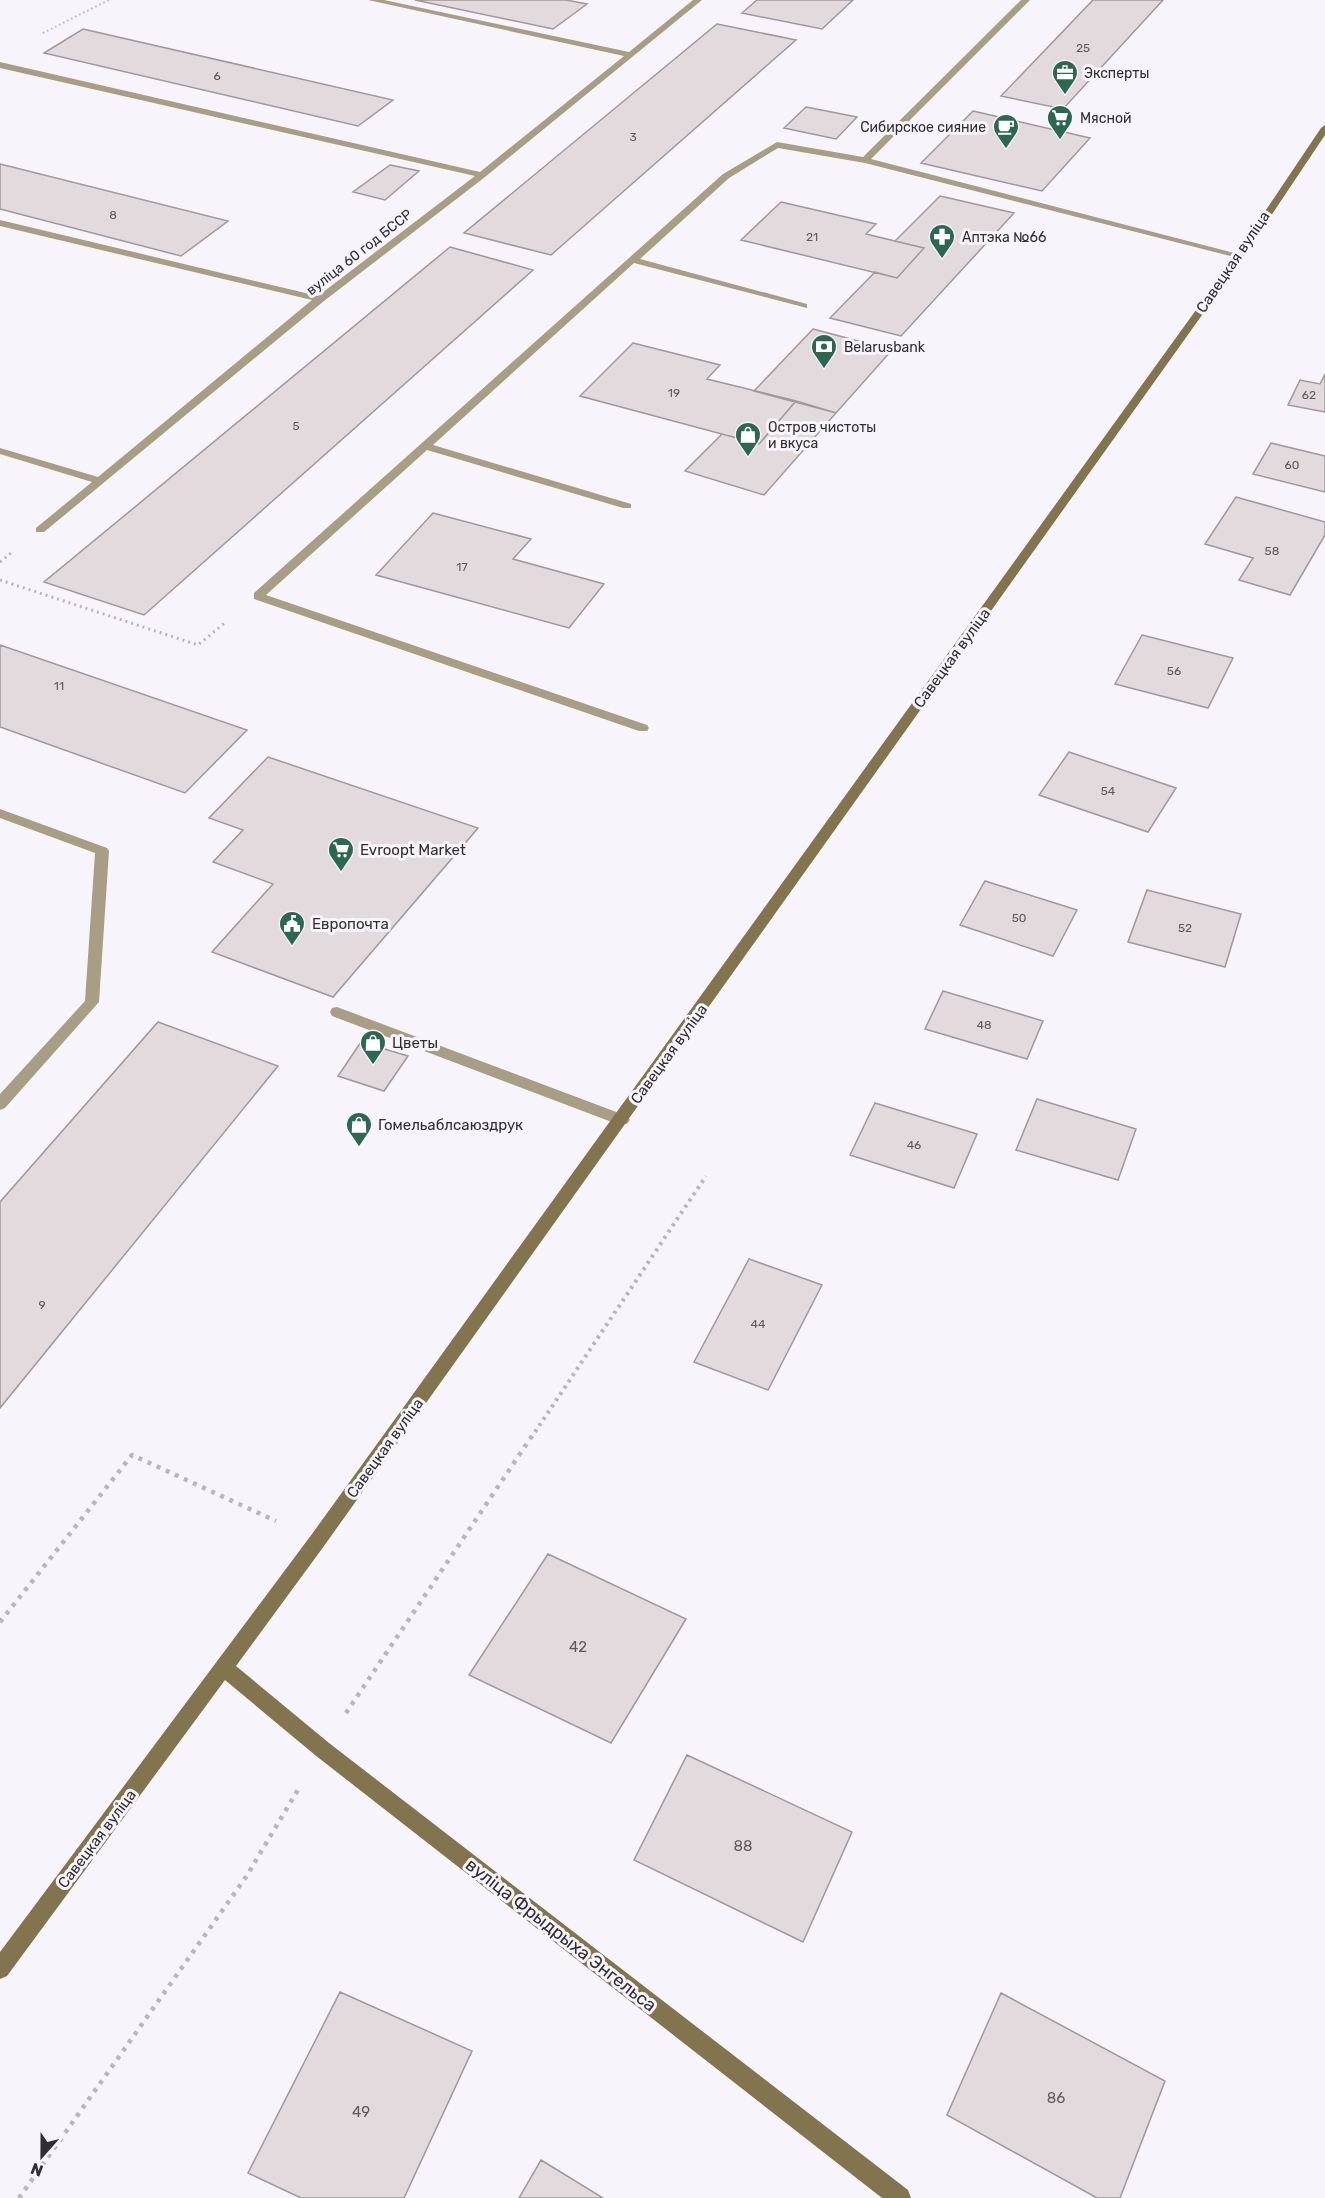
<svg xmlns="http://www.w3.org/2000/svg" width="1325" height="2198" font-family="Rubik,sans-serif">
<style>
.building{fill:#e3dadd;stroke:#a1989b;stroke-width:1.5}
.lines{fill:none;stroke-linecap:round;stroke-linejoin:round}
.path-far3{stroke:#b9b6bc;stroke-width:2;stroke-dasharray:1.5 3;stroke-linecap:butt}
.path-far2{stroke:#b9b6bc;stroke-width:3;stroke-dasharray:2 4;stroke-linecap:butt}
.path-far1{stroke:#b9b6bc;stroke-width:4;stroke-dasharray:3 4.5;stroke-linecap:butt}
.path{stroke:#b9b6bc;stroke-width:4.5;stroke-dasharray:4 6;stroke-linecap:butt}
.service{fill:#a79e85;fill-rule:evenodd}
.secondary{fill:#81744e;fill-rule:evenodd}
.labels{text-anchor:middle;stroke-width:6;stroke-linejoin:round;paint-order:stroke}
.number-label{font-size:12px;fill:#5d5a5c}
.far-poi-label{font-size:14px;fill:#302f31;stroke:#f8f4fb;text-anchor:start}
.far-street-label{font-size:14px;fill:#302f31;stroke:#f8f4fb}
.street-label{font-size:15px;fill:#302f31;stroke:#f8f4fb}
.poi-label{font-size:15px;fill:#302f31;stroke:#f8f4fb;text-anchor:start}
.near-number-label{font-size:15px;fill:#5d5a5c}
.near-street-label{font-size:18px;fill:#302f31;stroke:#f8f4fb}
</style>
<rect width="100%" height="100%" fill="#f8f4fb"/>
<!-- building -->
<path class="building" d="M 415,0 L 566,0 L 587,4 L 553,29 Z
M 757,0 L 853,0 L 822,29 L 742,13 Z
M 1093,0 L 1163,0 L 1063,109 L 1001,96 Z
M 717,24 L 796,40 L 551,255 L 464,233 Z
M 83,29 L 393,100 L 358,126 L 44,53 Z
M 806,107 L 857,117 L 836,139 L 784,128 Z
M 973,111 L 1090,138 L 1042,191 L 921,163 Z
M 0,164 L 228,221 L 181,256 L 0,209 Z
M 390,165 L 419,171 L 385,200 L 353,192 Z
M 940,196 L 1014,213 L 901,336 L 830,318 L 875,272 L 897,278 L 924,248 L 895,241 Z
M 781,202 L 876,224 L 866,234 L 924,248 L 897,278 L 741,240 Z
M 450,247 L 533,270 L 144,615 L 44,582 Z
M 813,329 L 892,350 L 836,413 L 754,391 Z
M 633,343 L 720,365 L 707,379 L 796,401 L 759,444 L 580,396 Z
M 1325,374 L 1325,412 L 1288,405 L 1300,380 L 1320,384 Z
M 796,401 L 836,413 L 764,495 L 685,471 L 722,434 L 759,444 Z
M 1271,443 L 1325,456 L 1325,492 L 1253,474 Z
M 1236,497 L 1325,522 L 1325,535 L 1290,595 L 1239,580 L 1253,558 L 1205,544 Z
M 433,513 L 531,539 L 513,559 L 604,584 L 569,628 L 376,575 Z
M 1142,635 L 1233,658 L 1208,708 L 1115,684 Z
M 0,645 L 247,730 L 185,793 L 0,727 Z
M 1069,752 L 1176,788 L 1148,832 L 1039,795 Z
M 268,757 L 478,828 L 333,997 L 212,952 L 273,884 L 213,862 L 243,830 L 209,818 Z
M 985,881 L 1077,910 L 1053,956 L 960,925 Z
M 1147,890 L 1241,914 L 1225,967 L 1128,942 Z
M 943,991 L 1043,1021 L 1027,1059 L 925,1029 Z
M 158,1022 L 278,1066 L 0,1408 L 0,1202 Z
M 361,1042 L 408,1056 L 384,1091 L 338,1076 Z
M 1037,1099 L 1136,1129 L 1118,1180 L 1016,1150 Z
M 875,1103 L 977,1134 L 954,1188 L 850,1155 Z
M 749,1259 L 822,1285 L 768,1390 L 694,1362 Z
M 548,1554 L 686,1619 L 611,1743 L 469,1675 Z
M 687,1755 L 852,1832 L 803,1942 L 634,1860 Z
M 340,1992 L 472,2051 L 404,2198 L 301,2198 L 248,2173 Z
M 1001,1993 L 1165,2081 L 1120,2198 L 1097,2198 L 947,2115 Z
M 541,2160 L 603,2198 L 519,2198 Z"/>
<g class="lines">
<!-- path-far3 -->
<path class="path-far3" d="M 43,33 L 109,0"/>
<!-- path-far2 -->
<path class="path-far2" d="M 0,562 L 11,553
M 0,580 L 198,645 L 227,621"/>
<!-- path-far1 -->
<path class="path-far1" d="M 535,1432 L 706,1176"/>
<!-- path -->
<path class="path" d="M 0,1622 L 132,1455 L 276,1521
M 346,1713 L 536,1430
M 19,2198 L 246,1877 L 299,1788"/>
<!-- service -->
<path class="service" d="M 368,0 L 384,0 L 629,52 L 693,0 L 702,0 L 485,177 L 324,301 L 44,532 L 36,532 L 36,528 L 92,482 L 0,454 L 0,448 L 98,477 L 312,300 L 0,226 L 0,220 L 318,296 L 475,176 L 0,68 L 0,62 L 480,172 L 624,56 Z
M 1021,0 L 1030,0 L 871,159 L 1242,255 L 1242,259 L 865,163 L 778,148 L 729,178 L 640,259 L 807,304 L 807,308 L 634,263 L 433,445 L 631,504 L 631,508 L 623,508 L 427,450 L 266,595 L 647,725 L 649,728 L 647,731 L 639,731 L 254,599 L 254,593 L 723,174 L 777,142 L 863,157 Z
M 0,809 L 107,848 L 109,851 L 99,1002 L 5,1108 L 0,1110 L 0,1094 L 85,1001 L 95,853 L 0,818 Z
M 337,1007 L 627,1116 L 630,1120 L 627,1124 L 617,1124 L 332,1016 L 330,1012 L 332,1008 Z"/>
<!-- secondary -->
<path class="secondary" d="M 1325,125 L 1325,135 L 1242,259 L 324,1546 L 236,1666 L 329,1743 L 908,2190 L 911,2198 L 882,2198 L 315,1755 L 225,1680 L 7,1976 L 0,1979 L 0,1952 L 312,1534 L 1235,256 L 1321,128 Z"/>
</g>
<!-- icons -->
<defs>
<symbol id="office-pin" viewBox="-11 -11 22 30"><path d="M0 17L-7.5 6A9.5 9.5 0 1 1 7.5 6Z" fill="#2d6751" stroke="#f8f4fb"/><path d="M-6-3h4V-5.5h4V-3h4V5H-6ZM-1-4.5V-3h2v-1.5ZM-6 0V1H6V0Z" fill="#fff"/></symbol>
<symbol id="supermarket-pin" viewBox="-11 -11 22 30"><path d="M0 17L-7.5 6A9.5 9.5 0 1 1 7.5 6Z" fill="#2d6751" stroke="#f8f4fb"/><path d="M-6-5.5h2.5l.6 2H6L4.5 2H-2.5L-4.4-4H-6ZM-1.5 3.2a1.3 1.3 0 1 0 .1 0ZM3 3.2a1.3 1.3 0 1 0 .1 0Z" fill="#fff"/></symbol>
<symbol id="cafe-pin" viewBox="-11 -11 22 30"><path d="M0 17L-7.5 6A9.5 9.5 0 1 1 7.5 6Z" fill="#2d6751" stroke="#f8f4fb"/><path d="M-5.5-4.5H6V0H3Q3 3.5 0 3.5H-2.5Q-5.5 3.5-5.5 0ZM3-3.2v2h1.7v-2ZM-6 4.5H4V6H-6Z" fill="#fff"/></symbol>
<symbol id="pharmacy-pin" viewBox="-11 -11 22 30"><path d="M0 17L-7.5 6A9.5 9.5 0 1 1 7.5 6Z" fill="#2d6751" stroke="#f8f4fb"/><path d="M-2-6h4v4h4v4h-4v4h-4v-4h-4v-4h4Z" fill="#fff"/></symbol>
<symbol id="bank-pin" viewBox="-11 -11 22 30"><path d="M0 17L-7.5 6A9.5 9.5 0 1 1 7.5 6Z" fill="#2d6751" stroke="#f8f4fb"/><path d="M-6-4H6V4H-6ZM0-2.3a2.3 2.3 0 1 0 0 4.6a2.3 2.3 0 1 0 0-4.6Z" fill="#fff"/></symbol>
<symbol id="shop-pin" viewBox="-11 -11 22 30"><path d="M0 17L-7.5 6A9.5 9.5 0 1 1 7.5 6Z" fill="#2d6751" stroke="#f8f4fb"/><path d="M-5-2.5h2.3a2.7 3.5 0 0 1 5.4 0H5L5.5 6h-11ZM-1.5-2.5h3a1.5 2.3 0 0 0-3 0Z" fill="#fff"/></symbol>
<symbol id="civic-pin" viewBox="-11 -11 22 30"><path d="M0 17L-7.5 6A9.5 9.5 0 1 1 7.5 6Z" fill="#2d6751" stroke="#f8f4fb"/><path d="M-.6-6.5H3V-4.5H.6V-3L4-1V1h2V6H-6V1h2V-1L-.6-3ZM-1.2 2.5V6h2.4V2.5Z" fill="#fff"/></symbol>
</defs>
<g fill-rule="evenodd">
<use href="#office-pin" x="1050" y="58" width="30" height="40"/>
<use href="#supermarket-pin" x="1045" y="103" width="30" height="40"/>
<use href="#cafe-pin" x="991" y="112" width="30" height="40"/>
<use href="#pharmacy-pin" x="927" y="222" width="30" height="40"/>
<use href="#bank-pin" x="809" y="332" width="30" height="40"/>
<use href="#shop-pin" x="733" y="420" width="30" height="40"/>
<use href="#supermarket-pin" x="326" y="835" width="30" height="40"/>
<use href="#civic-pin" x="277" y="909" width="30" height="40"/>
<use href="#shop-pin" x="358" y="1028" width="30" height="40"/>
<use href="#shop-pin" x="344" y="1110" width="30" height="40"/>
</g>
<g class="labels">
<!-- number labels -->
<g class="number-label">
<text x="1083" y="52">25</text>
<text x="217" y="80">6</text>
<text x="633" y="141">3</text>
<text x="113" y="219">8</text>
<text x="812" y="241">21</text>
<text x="674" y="397">19</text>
<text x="1309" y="399">62</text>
<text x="296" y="430">5</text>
<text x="1292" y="469">60</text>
<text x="1272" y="555">58</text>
<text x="462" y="571">17</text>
<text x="1174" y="675">56</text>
<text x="59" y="690">11</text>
<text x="1108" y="795">54</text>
<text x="1019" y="922">50</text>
<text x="1185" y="932">52</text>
<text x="984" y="1029">48</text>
<text x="914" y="1149">46</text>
<text x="42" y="1309">9</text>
<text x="758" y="1328">44</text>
</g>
<!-- far-poi labels -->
<g class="far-poi-label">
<text x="1084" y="78">Эксперты</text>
<text x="1080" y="123">Мясной</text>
<text x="986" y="132" text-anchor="end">Сибирское сияние</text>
<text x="962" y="242">Аптэка №66</text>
<text x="844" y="352">Belarusbank</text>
<text x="768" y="432">Остров чистоты<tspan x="768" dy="16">и вкуса</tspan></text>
</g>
<!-- far-street labels -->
<g class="far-street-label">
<text transform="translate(359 252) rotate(-38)" y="5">вуліца 60 год БССР</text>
</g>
<!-- street labels -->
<g class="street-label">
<text transform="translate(1233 262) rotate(-56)" y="5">Савецкая вуліца</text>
<text transform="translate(952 658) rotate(-54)" y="5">Савецкая вуліца</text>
<text transform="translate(669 1054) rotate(-54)" y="5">Савецкая вуліца</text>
<text transform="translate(385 1448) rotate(-54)" y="5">Савецкая вуліца</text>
<text transform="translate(97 1839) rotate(-53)" y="5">Савецкая вуліца</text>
</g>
<!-- poi labels -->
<g class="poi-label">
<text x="360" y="855">Evroopt Market</text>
<text x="312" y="929">Европочта</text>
<text x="392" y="1048">Цветы</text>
<text x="378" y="1130">Гомельаблсаюздрук</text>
</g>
<!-- near-number labels -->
<g class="near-number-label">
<text x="578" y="1652">42</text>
<text x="743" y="1851">88</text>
<text x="1056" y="2103">86</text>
<text x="361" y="2117">49</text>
</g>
<!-- near-street labels -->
<g class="near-street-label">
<text transform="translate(561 1935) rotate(38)" y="6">вуліца Фрыдрыха Энгельса</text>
</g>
</g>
<!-- north arrow -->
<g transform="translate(42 2156) rotate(201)" stroke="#f8f4fb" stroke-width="4.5" paint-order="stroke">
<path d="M0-4.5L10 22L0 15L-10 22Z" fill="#302f31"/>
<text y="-9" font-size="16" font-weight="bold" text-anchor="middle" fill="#302f31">N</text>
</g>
</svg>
